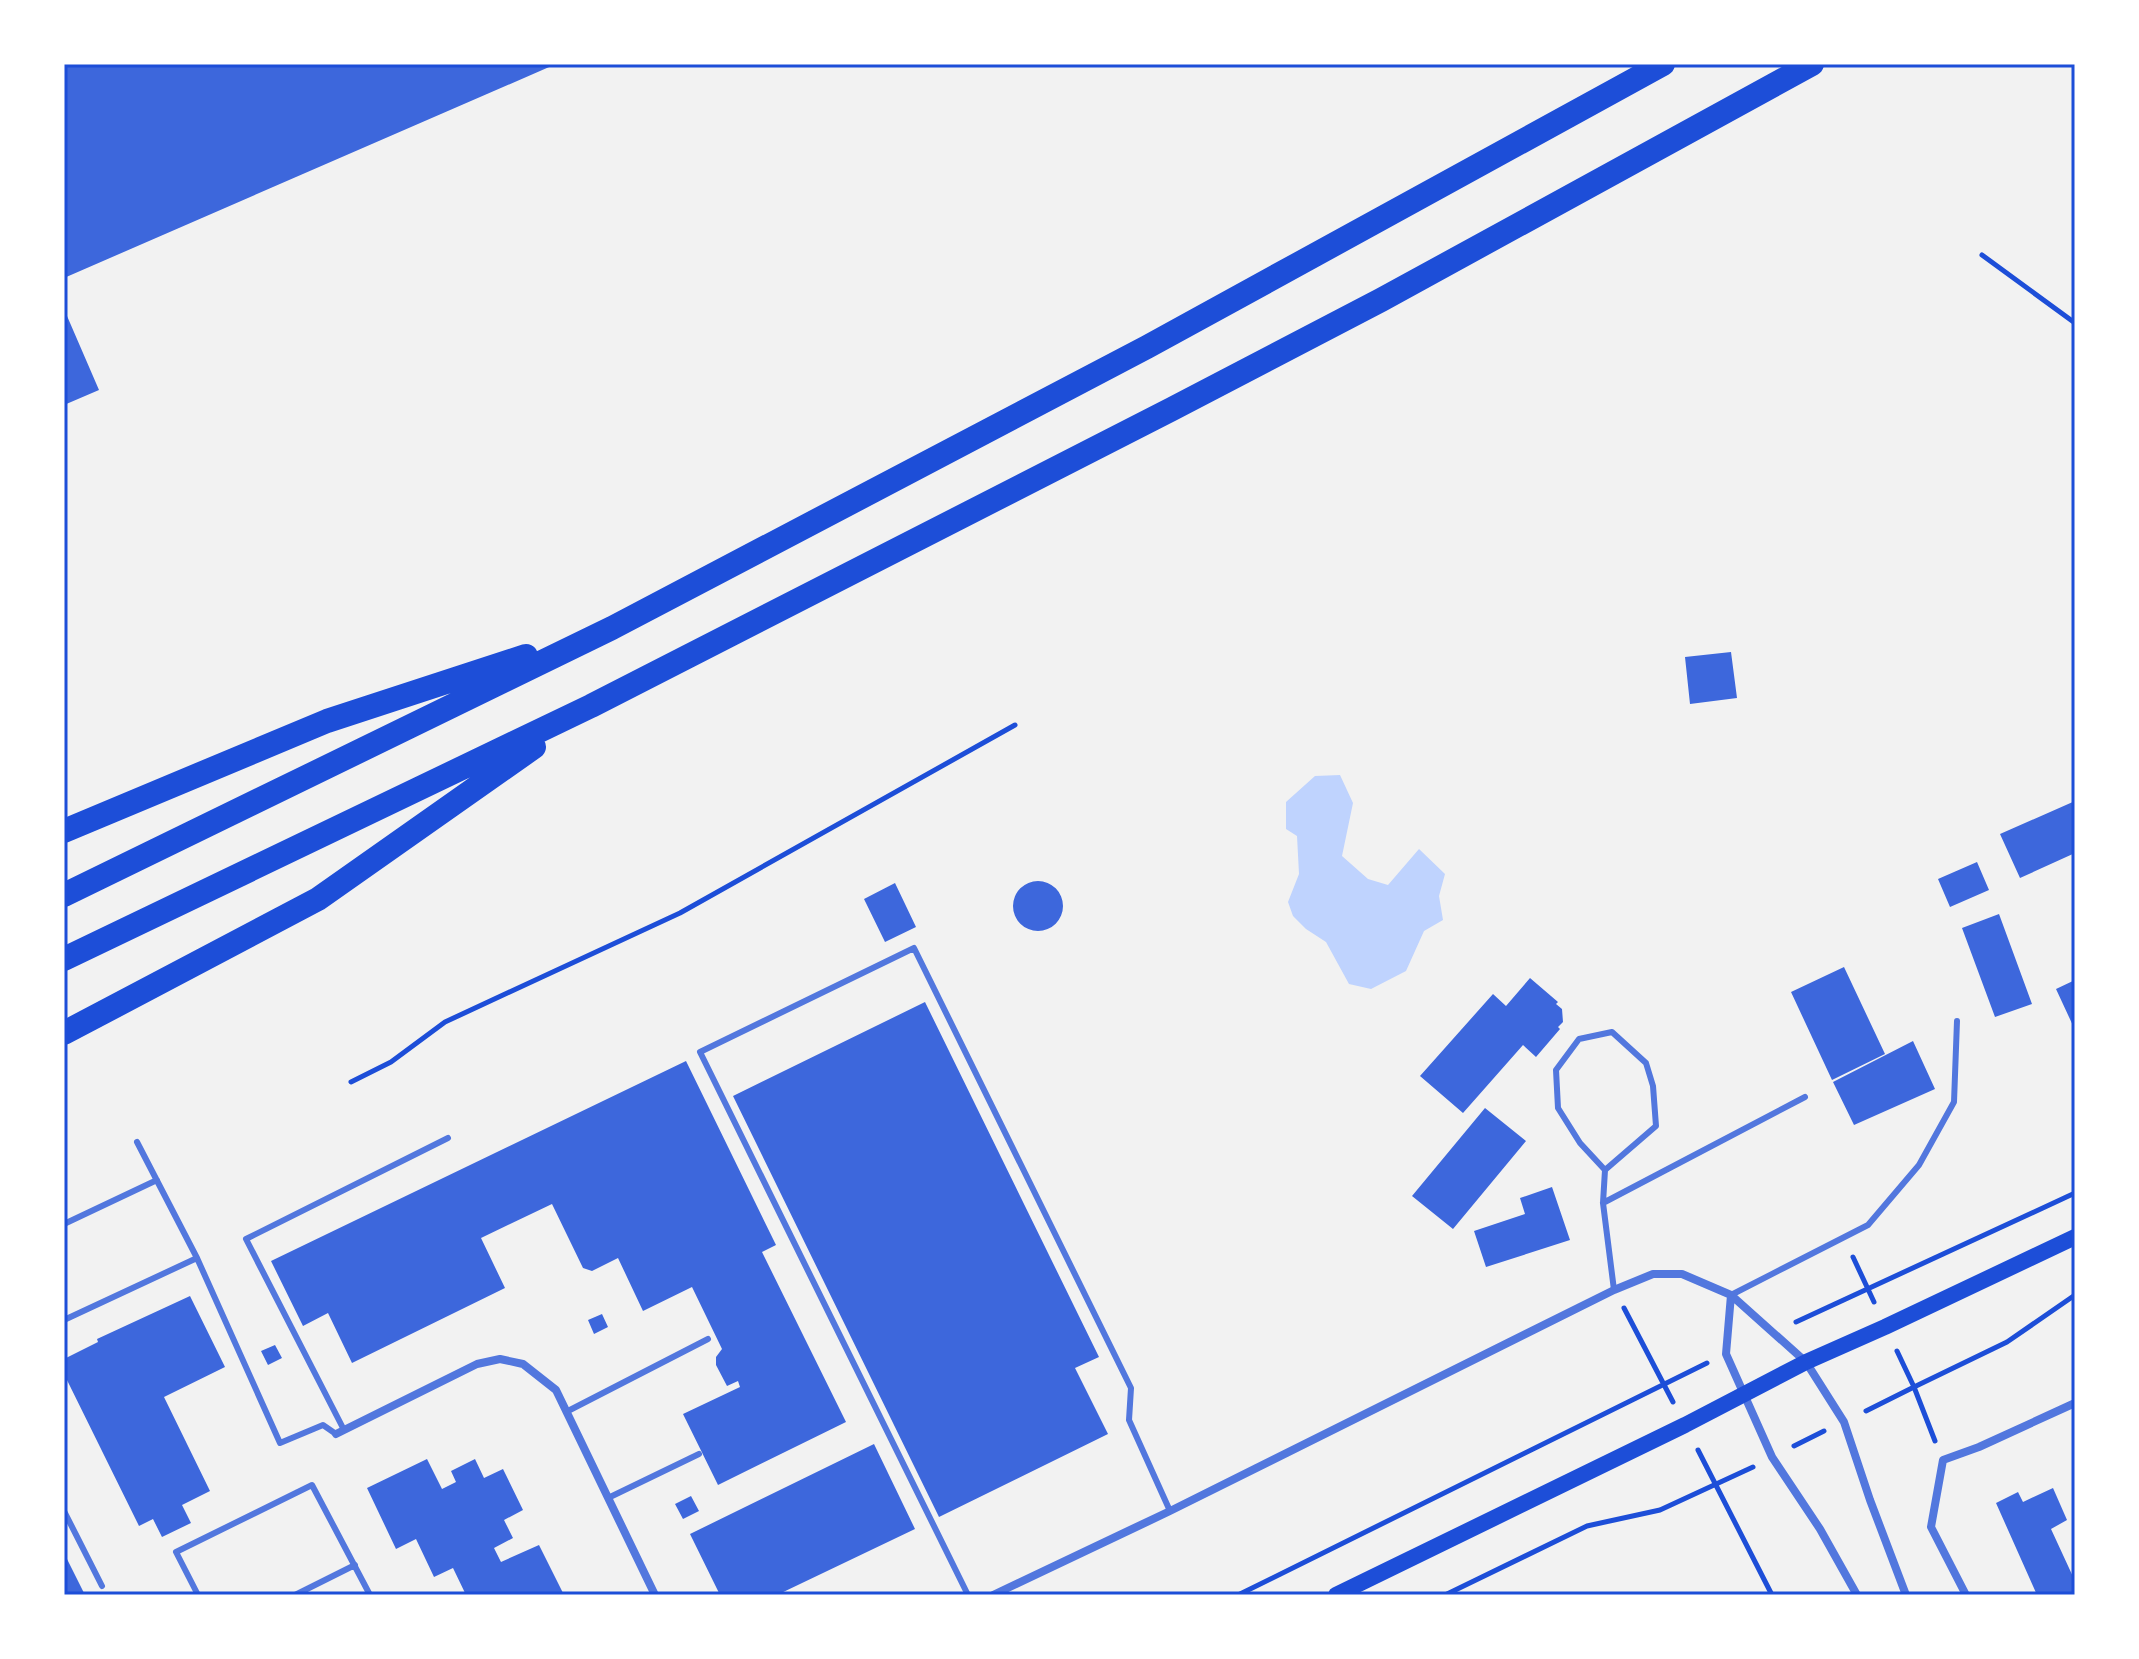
<svg xmlns="http://www.w3.org/2000/svg" width="2139" height="1659" font-family="Karla,sans-serif">
<style>
.water{fill:#bfd3fe}
.building{fill:#3d67dc}
.lines{fill:none;stroke-linecap:round;stroke-linejoin:round}
.path{stroke:#1d4ed8;stroke-width:5}
.service{stroke:#5277de;stroke-width:6}
.minor{stroke:#5277de;stroke-width:8}
.secondary{stroke:#1d4ed8;stroke-width:16}
.motorway{stroke:#1d4ed8;stroke-width:24}
.neatline{fill:none;stroke:#1d4ed8;stroke-width:3}
</style>
<rect width="100%" height="100%" fill="#f2f2f2"/>
<!-- water -->
<path class="water" d="M 1340,775 L 1353,803 L 1342,856 L 1368,879 L 1388,885 L 1419,849 L 1445,874 L 1439,896 L 1443,920 L 1424,931 L 1406,971 L 1371,989 L 1349,984 L 1326,942 L 1306,929 L 1293,916 L 1288,902 L 1299,874 L 1297,836 L 1286,829 L 1286,802 L 1315,776 Z"/>
<!-- building -->
<path class="building" d="M 64,64 L 556,64 L 64,278 Z
M 64,309 L 99,390 L 64,405 Z
M 1731,652 L 1737,698 L 1690,704 L 1685,657 Z
M 2075,801 L 2075,853 L 2020,878 L 2000,834 Z
M 1977,862 L 1989,890 L 1950,907 L 1938,879 Z
M1013 906a25 25 0 1 1 50 0a25 25 0 1 1-50 0Z
M 895,883 L 916,927 L 885,942 L 864,899 Z
M 1999,914 L 2032,1004 L 1995,1017 L 1962,928 Z
M 1844,967 L 1885,1054 L 1832,1080 L 1791,992 Z
M 1530,978 L 1558,1002 L 1556,1004 L 1562,1009 L 1563,1022 L 1558,1027 L 1560,1029 L 1536,1057 L 1523,1045 L 1463,1113 L 1420,1076 L 1493,994 L 1506,1006 Z
M 2075,980 L 2075,1030 L 2056,989 Z
M 925,1002 L 1099,1357 L 1075,1368 L 1108,1434 L 939,1517 L 733,1096 Z
M 1913,1041 L 1935,1089 L 1854,1125 L 1833,1082 Z
M 686,1061 L 776,1245 L 762,1252 L 846,1422 L 718,1485 L 683,1414 L 740,1387 L 738,1381 L 727,1386 L 716,1365 L 716,1357 L 722,1349 L 692,1287 L 643,1311 L 618,1258 L 592,1271 L 583,1268 L 552,1204 L 481,1238 L 505,1288 L 352,1363 L 328,1313 L 303,1326 L 271,1261 Z
M 1485,1108 L 1526,1141 L 1453,1229 L 1412,1196 Z
M 1552,1187 L 1570,1240 L 1486,1267 L 1474,1231 L 1525,1214 L 1520,1198 Z
M 190,1296 L 225,1367 L 164,1397 L 210,1491 L 182,1505 L 191,1523 L 162,1537 L 153,1519 L 139,1526 L 64,1374 L 64,1359 L 98,1342 L 97,1339 Z
M 602,1314 L 608,1327 L 594,1334 L 588,1320 Z
M 275,1345 L 282,1358 L 268,1365 L 261,1351 Z
M 874,1444 L 915,1529 L 777,1595 L 720,1595 L 690,1534 Z
M 427,1459 L 442,1489 L 456,1482 L 451,1471 L 475,1459 L 484,1478 L 503,1469 L 523,1510 L 504,1520 L 513,1538 L 494,1548 L 501,1562 L 539,1545 L 564,1595 L 466,1595 L 453,1568 L 434,1577 L 416,1539 L 396,1549 L 367,1488 Z
M 2053,1488 L 2067,1520 L 2051,1529 L 2075,1581 L 2075,1595 L 2037,1595 L 1996,1503 L 2018,1492 L 2023,1502 Z
M 691,1496 L 699,1511 L 683,1519 L 675,1504 Z
M 64,1553 L 85,1595 L 64,1595 Z"/>
<g class="lines">
<!-- path -->
<path class="path" d="M 1982,255 L 2075,323
M 351,1082 L 391,1062 L 445,1022 L 680,913 L 1015,725
M 1853,1257 L 1874,1302
M 1624,1308 L 1673,1402
M 1796,1322 L 2075,1193
M 1866,1411 L 1914,1387 L 1897,1351
M 1935,1441 L 1914,1387 L 2007,1342 L 2075,1295
M 1794,1446 L 1824,1431
M 1698,1450 L 1772,1595
M 1238,1595 L 1707,1363
M 1445,1595 L 1587,1526 L 1660,1510 L 1753,1467"/>
<!-- service -->
<path class="service" d="M 137,1142 L 197,1258
M 1605,1170 L 1656,1126 L 1653,1086 L 1646,1063 L 1612,1032 L 1579,1039 L 1556,1070 L 1558,1108 L 1580,1143 L 1605,1170 L 1603,1203 L 1614,1290
M 1603,1203 L 1805,1097
M 64,1224 L 157,1180
M 1731,1295 L 1868,1225 L 1919,1165 L 1954,1102 L 1957,1021
M 64,1320 L 197,1258 L 280,1443 L 323,1425 L 336,1434
M 566,1412 L 708,1339
M 344,1430 L 246,1239 L 448,1138
M 608,1498 L 699,1454
M 64,1511 L 102,1586
M 198,1595 L 176,1552 L 312,1485 L 370,1595
M 295,1595 L 355,1565
M 968,1595 L 700,1052 L 914,948 L 1131,1388 L 1129,1420 L 1170,1511"/>
<!-- minor -->
<path class="minor" d="M 1731,1295 L 1726,1354 L 1772,1457 L 1820,1529 L 1857,1595
M 336,1434 L 477,1364 L 500,1359 L 523,1364 L 556,1390 L 655,1595
M 993,1595 L 1170,1511 L 1614,1290 L 1653,1274 L 1682,1274 L 1731,1295 L 1806,1362 L 1844,1422 L 1870,1500 L 1906,1595
M 1966,1595 L 1931,1527 L 1943,1460 L 1979,1447 L 2075,1403"/>
<!-- secondary -->
<path class="secondary" d="M 1336,1595 L 1685,1425 L 1806,1362 L 1885,1327 L 2075,1237"/>
<!-- motorway -->
<path class="motorway" d="M 64,831 L 327,721 L 526,656
M 64,895 L 612,628 L 1147,347 L 1663,64
M 64,959 L 591,706 L 1172,409 L 1381,300 L 1812,64
M 64,1033 L 318,899 L 534,747"/>
</g>
<!-- border -->
<rect width="2139" height="1659" fill="none" stroke="#ffffff" stroke-width="132"/>
<rect x="66" y="66" width="2007" height="1527" class="neatline"/>
</svg>
